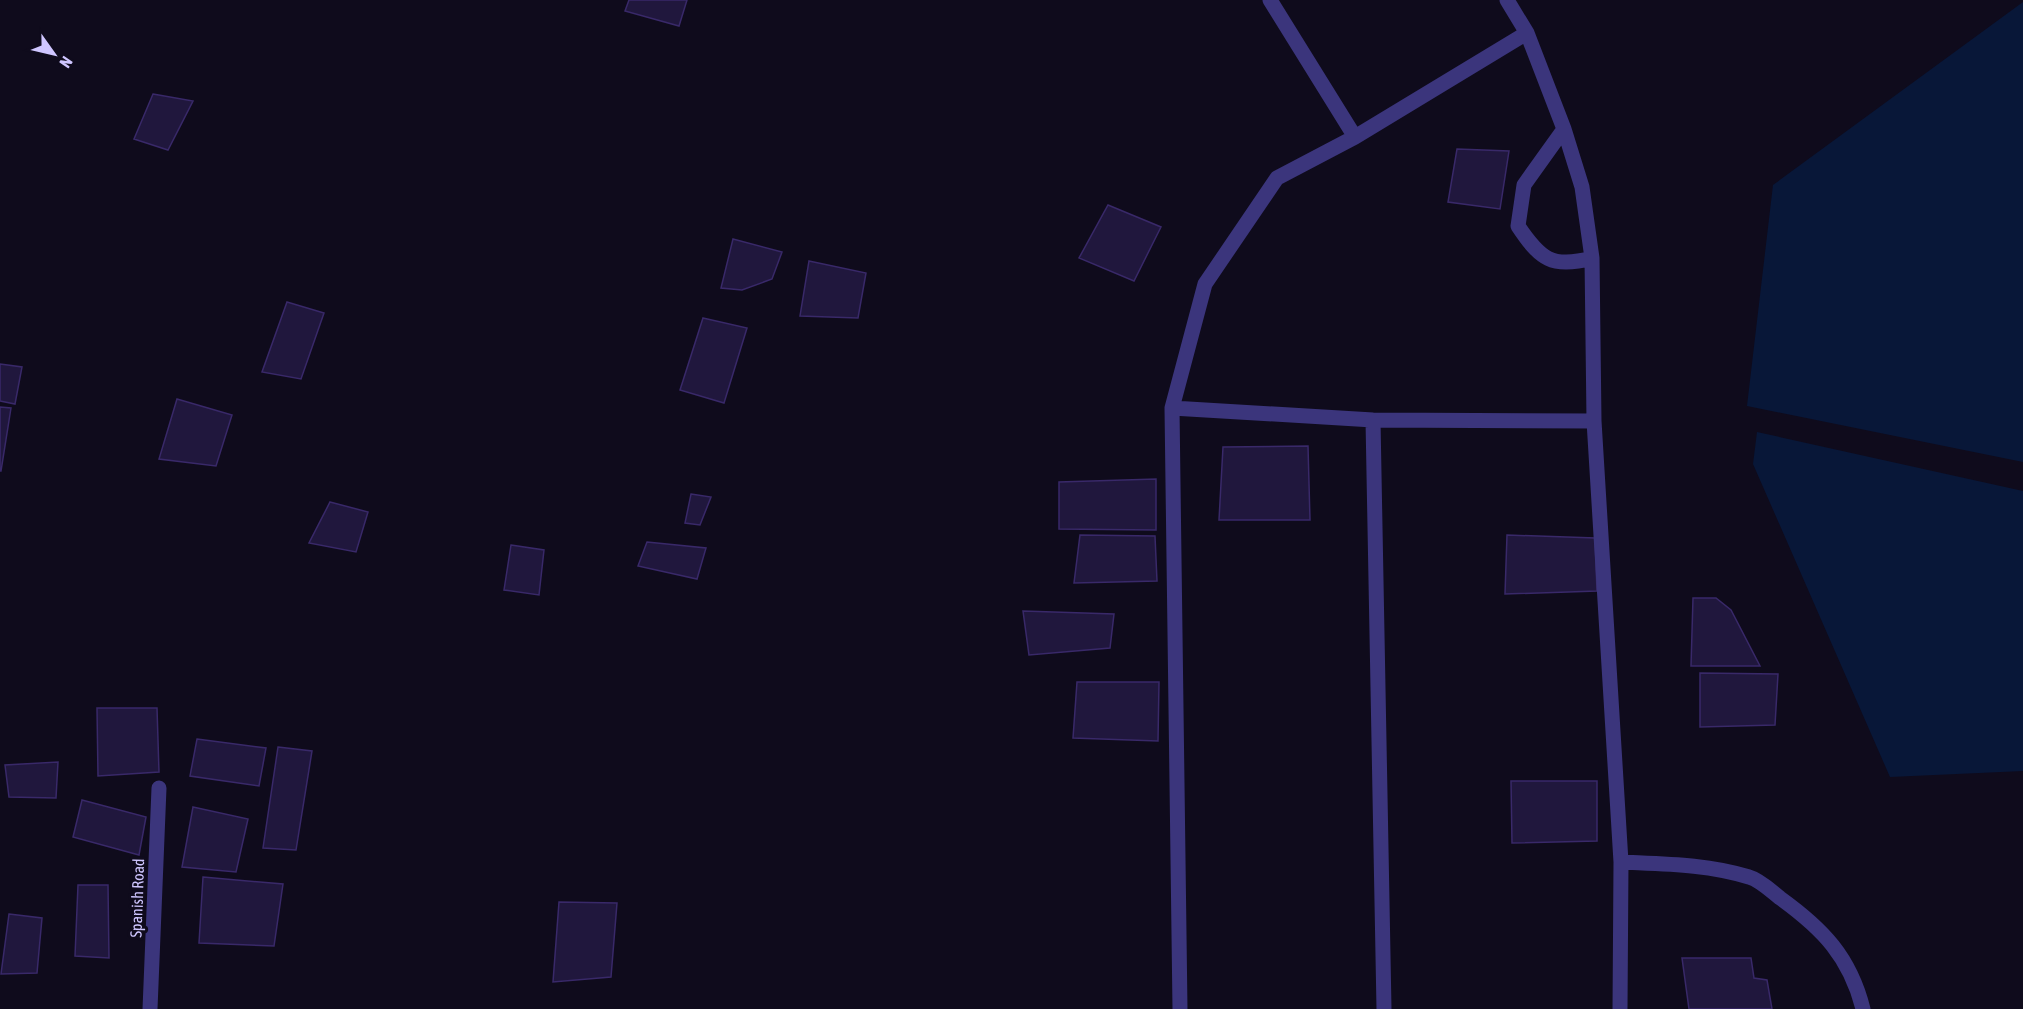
<svg xmlns="http://www.w3.org/2000/svg" width="2023" height="1009" font-family="'Asap Condensed',sans-serif">
<style>
.water{fill:#081738}
.building{fill:#20173d;stroke:#392969;stroke-width:1.5}
.lines{fill:none;stroke-linecap:round;stroke-linejoin:round}
.minor{stroke:#3b357c;stroke-width:15}
.labels{text-anchor:middle;stroke-width:6;stroke-linejoin:round;paint-order:stroke}
.street-label{font-size:16px;fill:#cfc6ff;stroke:#0f0b1c}
</style>
<rect width="100%" height="100%" fill="#0f0b1c"/>
<!-- water -->
<path class="water" d="M 2023,2 L 2023,462 L 1747,406 L 1773,185 Z
M 1757,432 L 2023,491 L 2023,771 L 1890,777 L 1753,464 Z"/>
<!-- building -->
<path class="building" d="M 629,0 L 687,0 L 679,26 L 625,11 Z
M 153,94 L 193,101 L 168,150 L 134,139 Z
M 1457,149 L 1509,151 L 1500,209 L 1448,202 Z
M 1108,205 L 1161,227 L 1134,281 L 1079,258 Z
M 733,239 L 782,252 L 772,279 L 742,290 L 721,288 Z
M 809,261 L 866,273 L 858,318 L 800,316 Z
M 287,302 L 324,313 L 301,379 L 262,372 Z
M 703,318 L 747,328 L 724,403 L 680,390 Z
M 0,364 L 22,367 L 15,404 L 0,401 Z
M 177,399 L 232,415 L 216,466 L 159,459 Z
M 0,407 L 11,408 L 1,471 L 0,471 Z
M 1308,446 L 1310,520 L 1219,520 L 1223,447 Z
M 1156,479 L 1156,530 L 1059,529 L 1059,482 Z
M 691,494 L 711,497 L 700,525 L 685,523 Z
M 330,502 L 368,512 L 356,552 L 309,543 Z
M 1080,535 L 1155,536 L 1157,581 L 1074,583 Z
M 1507,535 L 1595,538 L 1597,591 L 1505,594 Z
M 647,542 L 706,548 L 697,579 L 638,566 Z
M 511,545 L 544,550 L 539,595 L 504,590 Z
M 1693,598 L 1716,598 L 1731,610 L 1760,666 L 1691,666 Z
M 1023,611 L 1114,614 L 1110,648 L 1029,655 Z
M 1700,673 L 1778,674 L 1775,725 L 1700,727 Z
M 1077,682 L 1159,682 L 1158,741 L 1073,738 Z
M 97,708 L 157,708 L 159,772 L 98,776 Z
M 197,739 L 266,748 L 259,786 L 190,776 Z
M 278,747 L 312,751 L 296,850 L 263,848 Z
M 58,762 L 56,798 L 9,797 L 5,765 Z
M 1511,781 L 1597,781 L 1597,841 L 1512,843 Z
M 82,800 L 146,817 L 139,855 L 73,837 Z
M 193,807 L 248,819 L 236,872 L 182,867 Z
M 203,877 L 283,884 L 274,946 L 199,943 Z
M 78,885 L 108,885 L 109,958 L 75,956 Z
M 559,902 L 617,903 L 611,977 L 553,982 Z
M 9,914 L 42,918 L 37,973 L 1,974 Z
M 1682,958 L 1751,958 L 1754,978 L 1767,980 L 1772,1009 L 1689,1009 Z"/>
<g class="lines">
<!-- minor -->
<path class="minor" d="M 1270,0 L 1355,137
M 1507,0 L 1527,33 L 1564,129 L 1582,187 L 1592,258 L 1594,421 L 1621,862 L 1620,1009
M 1564,129 L 1524,185 L 1518,226 C 1540,259 1552,269 1592,258
M 1172,408 L 1373,420 L 1594,421
M 1373,420 L 1384,1009
M 1621,862 C 1664,864 1707,864 1749,877 C 1760,880 1771,891 1780,898 C 1823,929 1850,957 1863,1009
M 150,1009 L 159,788
M 1180,1009 L 1172,408 L 1205,284 L 1277,178 L 1355,137 L 1527,33"/>
</g>
<g class="labels">
<!-- street labels -->
<g class="street-label">
<text transform="translate(137 898) rotate(-88)" y="6">Spanish Road</text>
</g>
</g>
<!-- north arrow -->
<g transform="translate(54 54) rotate(124)" stroke="#0f0b1c" stroke-width="4.5" paint-order="stroke">
<path d="M0-4.5L10 22L0 15L-10 22Z" fill="#cfc6ff"/>
<text y="-9" font-size="16" font-weight="bold" text-anchor="middle" fill="#cfc6ff">N</text>
</g>
</svg>
